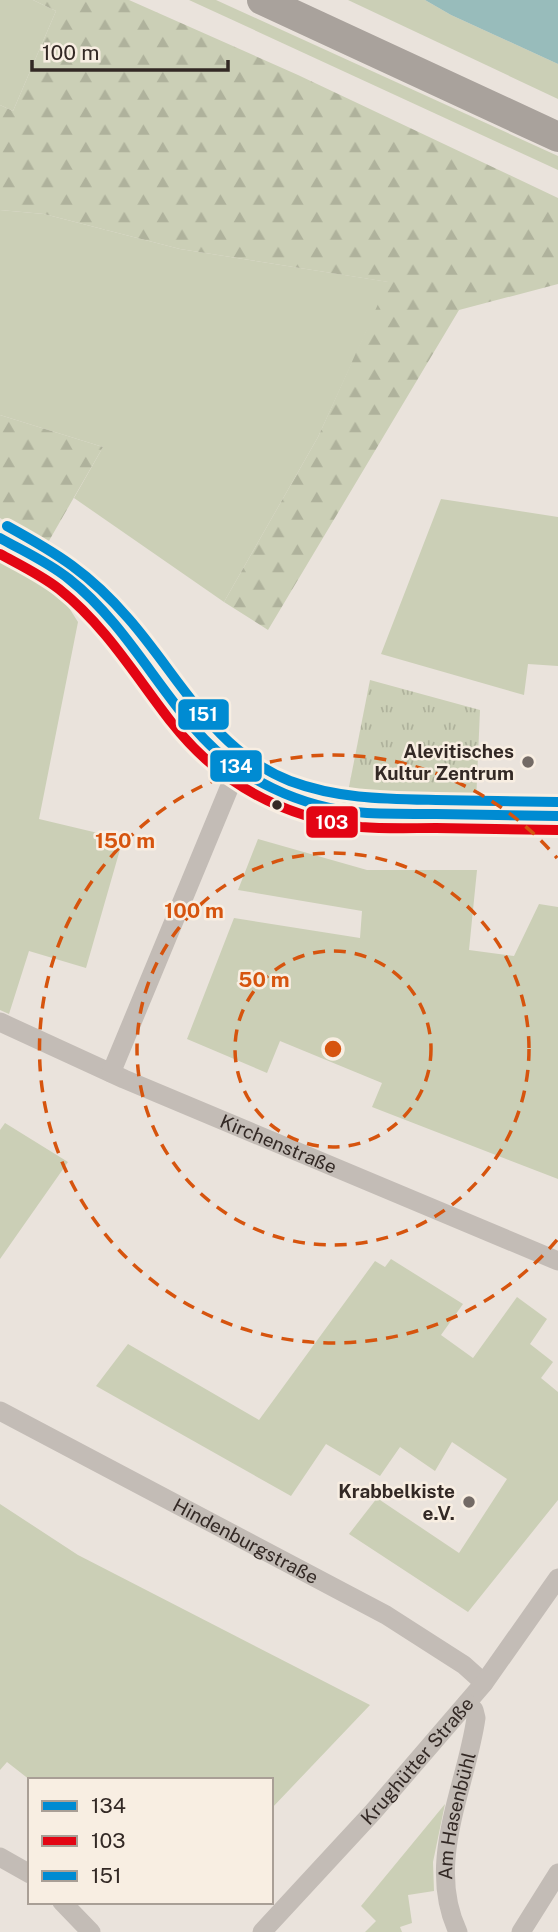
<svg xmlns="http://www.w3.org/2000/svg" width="558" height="1932" font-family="'Public Sans',sans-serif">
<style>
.green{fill:#cbcfb6}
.forest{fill:url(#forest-firs)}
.park{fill:url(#park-tufts)}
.water{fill:#98bcbb}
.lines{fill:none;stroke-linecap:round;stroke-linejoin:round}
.minor{stroke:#c3bcb6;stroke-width:19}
.major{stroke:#b2aaa5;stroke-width:24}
.highway{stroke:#a9a29c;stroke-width:30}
.bus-1-casing{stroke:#f8eee2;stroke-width:16}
.bus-2-casing{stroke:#f8eee2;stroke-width:16}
.bus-3-casing{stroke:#f8eee2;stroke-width:16}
.bus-1{stroke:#008bd2;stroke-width:10}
.bus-2{stroke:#e30513;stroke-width:10}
.bus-3{stroke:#008bd2;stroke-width:10}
.ring{fill:none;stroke:#d6540e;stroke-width:3.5;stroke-dasharray:12 9}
.poi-dot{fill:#736a65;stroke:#f8eee2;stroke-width:2.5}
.bus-dot{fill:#332925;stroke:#f8eee2;stroke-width:2.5}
.labels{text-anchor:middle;stroke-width:5;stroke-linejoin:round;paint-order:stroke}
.poi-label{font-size:19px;font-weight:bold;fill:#332925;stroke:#f8eee2;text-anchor:end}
.street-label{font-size:19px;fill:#332925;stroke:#f8eee2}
.centre{fill:#d6540e;stroke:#f8eee2;stroke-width:3.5}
.ring-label{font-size:21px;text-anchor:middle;font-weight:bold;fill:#d6540e;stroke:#f8eee2;stroke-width:5;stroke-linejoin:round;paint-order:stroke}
.line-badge{stroke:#f8eee2;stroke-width:2.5}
.badge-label{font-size:19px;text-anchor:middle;font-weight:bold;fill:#fff}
</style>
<defs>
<pattern id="forest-firs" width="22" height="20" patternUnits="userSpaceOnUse" patternTransform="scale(1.75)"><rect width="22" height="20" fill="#cbcfb6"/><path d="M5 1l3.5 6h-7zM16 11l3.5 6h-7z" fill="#afb29c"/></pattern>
<pattern id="park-tufts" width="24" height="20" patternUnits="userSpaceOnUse" patternTransform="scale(1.75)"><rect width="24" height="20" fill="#cbcfb6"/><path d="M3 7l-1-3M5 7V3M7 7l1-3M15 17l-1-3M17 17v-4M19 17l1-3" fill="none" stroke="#afb29c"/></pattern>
</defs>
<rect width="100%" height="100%" fill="#eae3dc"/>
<!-- green -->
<path class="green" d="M 0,0 L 33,0 L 56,11 L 13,111 L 0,105 Z
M 189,0 L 216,0 L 558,156 L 558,170 Z
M 348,0 L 425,0 L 451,15 L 558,64 L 558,99 Z
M 0,210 L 44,214 L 180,249 L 389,282 L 318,437 L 224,602 L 74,498 L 103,447 L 0,415 Z
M 441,499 L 558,517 L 558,666 L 528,664 L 524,695 L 381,654 Z
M 0,554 L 59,592 L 78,622 L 39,819 L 123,839 L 86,968 L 29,951 L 9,1014 L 0,1010 Z
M 258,839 L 367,870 L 477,870 L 469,950 L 514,956 L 539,904 L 558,907 L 558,1179 L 372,1107 L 382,1083 L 280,1041 L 267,1073 L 187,1039 L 234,918 L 360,938 L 362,911 L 238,890 Z
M 5,1123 L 68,1162 L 0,1259 L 0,1130 Z
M 391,1259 L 463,1304 L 441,1335 L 473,1358 L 517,1297 L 547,1319 L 530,1344 L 553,1362 L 541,1378 L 558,1392 L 558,1500 L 468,1612 L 349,1534 L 377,1498 L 459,1553 L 507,1479 L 452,1442 L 435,1471 L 400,1447 L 380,1476 L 326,1444 L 291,1496 L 96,1386 L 128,1344 L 259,1420 L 375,1261 L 385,1267 Z
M 0,1504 L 78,1555 L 370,1705 L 271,1809 L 271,1780 L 30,1780 L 7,1762 L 0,1770 Z
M 445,1804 L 433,1862 L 434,1891 L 408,1895 L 412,1923 L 400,1927 L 402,1932 L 365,1932 L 376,1921 L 361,1906 Z"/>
<!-- forest -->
<path class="forest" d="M 33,0 L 129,0 L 298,75 L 558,198 L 558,284 L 459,310 L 268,630 L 224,602 L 318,437 L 388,282 L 180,249 L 44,214 L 0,210 L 0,105 L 13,111 L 56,11 Z
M 0,415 L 103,447 L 46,546 L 0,518 Z"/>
<!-- park -->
<path class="park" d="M 370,680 L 480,710 L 476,803 L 405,803 L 347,797 Z"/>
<!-- water -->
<path class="water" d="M 425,0 L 558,0 L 558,64 L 451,15 Z"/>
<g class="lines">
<!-- minor -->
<g class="minor">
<path id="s1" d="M 0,1022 L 124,1079 L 558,1261"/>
<path d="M 111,1073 L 237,769"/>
<path id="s2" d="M 0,1411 L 386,1615 L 464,1665 L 484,1683"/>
<path d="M 0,1857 L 30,1874"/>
<path d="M 62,1902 L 91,1932"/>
<path id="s3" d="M 262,1932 L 373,1812 L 484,1683 L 558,1578"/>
<path id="s4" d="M 458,1932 C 425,1863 466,1788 476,1718 L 474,1710 L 467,1703"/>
<path d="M 521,1932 L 558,1873"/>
</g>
<!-- major -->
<path class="major" d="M 0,538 C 23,551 59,568 77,586 C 97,605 119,627 135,649 C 167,691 195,740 240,770 C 278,796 320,807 365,813 L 558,816"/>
<!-- highway -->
<path class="highway" d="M 262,0 L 558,137"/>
<defs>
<path id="bus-1" d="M 0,538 C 23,551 48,562 69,579 C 121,620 152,679 195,729 C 237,778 301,809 367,813 C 390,814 413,814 436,814 C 477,815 517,815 558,816"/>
<path id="bus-2" d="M 0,554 C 20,565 41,575 59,589 C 106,626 136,677 172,723 C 220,784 285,818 361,827 C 386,829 411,828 436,828 C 476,829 517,829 558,830"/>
<path id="bus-3" d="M 7,526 C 58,554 89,573 128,618 C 180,677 212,750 290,781 C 338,799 386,799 436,800 C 477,801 517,801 558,802"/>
</defs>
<!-- bus-1 casing -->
<use href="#bus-1" class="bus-1-casing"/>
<!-- bus-2 casing -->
<use href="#bus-2" class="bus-2-casing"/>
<!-- bus-3 casing -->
<use href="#bus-3" class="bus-3-casing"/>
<!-- bus-1 -->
<use href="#bus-1" class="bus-1"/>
<!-- bus-2 -->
<use href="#bus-2" class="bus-2"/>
<!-- bus-3 -->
<use href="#bus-3" class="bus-3"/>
</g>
<!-- distance rings -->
<g class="ring">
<circle cx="333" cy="1049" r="98"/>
<circle cx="333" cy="1049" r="196"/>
<path d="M557 1240A294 294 0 1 1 557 858"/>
</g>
<!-- markers -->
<g class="poi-dot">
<circle cx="528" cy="762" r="7"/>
<circle cx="469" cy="1502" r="7"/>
</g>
<circle class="bus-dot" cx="277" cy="805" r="6"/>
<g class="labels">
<!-- poi labels -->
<g class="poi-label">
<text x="514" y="758">Alevitisches<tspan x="514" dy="22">Kultur Zentrum</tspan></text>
<text x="455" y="1498">Krabbelkiste<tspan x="455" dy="22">e.V.</tspan></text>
</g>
<!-- street labels -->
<g class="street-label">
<text dy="7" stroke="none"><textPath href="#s1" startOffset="304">Kirchenstraße</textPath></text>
<text dy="7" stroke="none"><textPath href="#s2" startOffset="278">Hindenburgstraße</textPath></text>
<text dy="7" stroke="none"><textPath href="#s3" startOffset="231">Krughütter Straße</textPath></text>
<text dy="7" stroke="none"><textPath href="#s4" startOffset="119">Am Hasenbühl</textPath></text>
</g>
</g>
<circle cx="333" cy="1049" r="10" class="centre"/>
<g class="ring-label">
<text x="125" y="848">150 m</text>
<text x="194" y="918">100 m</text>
<text x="264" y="987">50 m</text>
</g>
<g class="line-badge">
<rect x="177" y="698" width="53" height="33" rx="7" fill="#008bd2"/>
<rect x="209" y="749" width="54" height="34" rx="7" fill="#008bd2"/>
<rect x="305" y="805" width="54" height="34" rx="7" fill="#e30513"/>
</g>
<g class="badge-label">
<text x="203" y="721">151</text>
<text x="236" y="773">134</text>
<text x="332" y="829">103</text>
</g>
<!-- legend -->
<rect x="28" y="1778" width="245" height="126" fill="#f8eee2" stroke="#a99f96" stroke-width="2"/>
<rect x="42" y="1801" width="35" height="10" fill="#008bd2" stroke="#a99f96" stroke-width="2"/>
<text x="91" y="1813" font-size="21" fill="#332925">134</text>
<rect x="42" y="1836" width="35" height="10" fill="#e30513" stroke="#a99f96" stroke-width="2"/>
<text x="91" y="1848" font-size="21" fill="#332925">103</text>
<rect x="42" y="1871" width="35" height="10" fill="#008bd2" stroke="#a99f96" stroke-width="2"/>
<text x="91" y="1883" font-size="21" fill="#332925">151</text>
<!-- scale -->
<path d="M32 60v10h196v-10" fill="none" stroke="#332925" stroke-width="3.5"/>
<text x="42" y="60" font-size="21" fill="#332925" stroke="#f8eee2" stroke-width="5" paint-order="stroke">100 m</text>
</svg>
